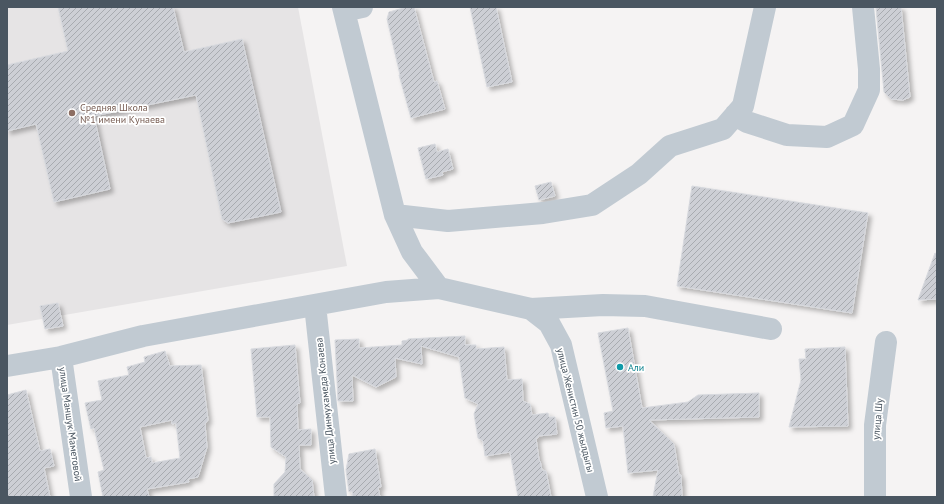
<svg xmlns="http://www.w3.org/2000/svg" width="944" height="504" font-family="'PT Sans',sans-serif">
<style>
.education{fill:#e6e4e5}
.building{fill:url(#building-hatch);stroke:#d7d9de;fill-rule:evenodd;filter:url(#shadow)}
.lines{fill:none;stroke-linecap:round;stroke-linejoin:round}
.minor{stroke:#c1cad2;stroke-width:22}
.education-dot{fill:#8d6e63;stroke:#fff;stroke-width:1.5}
.culture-dot{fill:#0f9aa8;stroke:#fff;stroke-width:1.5}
.labels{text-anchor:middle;stroke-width:3.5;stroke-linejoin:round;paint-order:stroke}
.education-label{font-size:10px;fill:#785e54;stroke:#fff;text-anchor:start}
.culture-label{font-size:10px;fill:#0d838f;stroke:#fff;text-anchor:start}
.street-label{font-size:10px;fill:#4a5661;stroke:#fff}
</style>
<defs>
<pattern id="building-hatch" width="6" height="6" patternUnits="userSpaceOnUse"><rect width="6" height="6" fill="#cdcfd5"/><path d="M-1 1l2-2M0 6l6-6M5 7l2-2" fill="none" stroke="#a8abb0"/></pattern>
<filter id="shadow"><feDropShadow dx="3.5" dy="3.5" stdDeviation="2" flood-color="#0004"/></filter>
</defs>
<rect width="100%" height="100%" fill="#f5f3f3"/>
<!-- education -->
<path class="education" d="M 7,7 L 298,7 L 347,266 L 7,325 Z"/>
<!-- building -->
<path class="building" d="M 58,7 L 173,7 L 184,52 L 242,39 L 281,212 L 228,223 L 222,219 L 196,95 L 94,116 L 110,189 L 54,202 L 36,124 L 7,131 L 7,65 L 68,51 Z
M 407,7 L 414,7 L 434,82 L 437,81 L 445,109 L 411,118 L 399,75 L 400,75 L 387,19 L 389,12 Z
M 470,7 L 496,7 L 512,82 L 487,87 Z
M 888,7 L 901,7 L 910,97 L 903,100 L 891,99 L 884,92 L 876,8 Z
M 435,144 L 437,152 L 448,149 L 453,169 L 442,172 L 443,175 L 426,179 L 418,148 Z
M 551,182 L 555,196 L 539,200 L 535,186 Z
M 692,186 L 868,213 L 852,313 L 677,286 Z
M 935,253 L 937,254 L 937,299 L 918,300 Z
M 58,303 L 63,326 L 45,329 L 40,306 Z
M 628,328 L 642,408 L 688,402 L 698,395 L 759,393 L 759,417 L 649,420 L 674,444 L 679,475 L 681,475 L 682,497 L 653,497 L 658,470 L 628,473 L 623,426 L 606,428 L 604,413 L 613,411 L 598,333 Z
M 465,336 L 465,345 L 476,345 L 476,349 L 504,347 L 507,380 L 522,379 L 523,401 L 530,404 L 532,415 L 548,413 L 549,417 L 555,417 L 557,434 L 538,436 L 538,438 L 536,438 L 539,460 L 540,461 L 542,470 L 546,471 L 551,497 L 518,497 L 510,452 L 485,456 L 483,441 L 478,438 L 474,414 L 478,404 L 465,398 L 459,357 L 421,346 L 422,364 L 395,358 L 396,377 L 376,387 L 352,375 L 353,401 L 338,401 L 335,340 L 359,339 L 359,348 L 402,345 L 402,341 L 408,340 L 408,339 Z
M 295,345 L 300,403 L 297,404 L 298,430 L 311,429 L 311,445 L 299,445 L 300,469 L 312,480 L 314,497 L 274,497 L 274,484 L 285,472 L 286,457 L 271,447 L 270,417 L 257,417 L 251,349 Z
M 845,347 L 848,426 L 789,427 L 801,380 L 799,359 L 806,359 L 805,349 Z
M 165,351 L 170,366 L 201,365 L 208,420 L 205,424 L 207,447 L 198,477 L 188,479 L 189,482 L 147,489 L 149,497 L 103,497 L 98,472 L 104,470 L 94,428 L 91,429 L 85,403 L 102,400 L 98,381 L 129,375 L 127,367 L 145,362 L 144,357 ZM 172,420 L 172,424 L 176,423 L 180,458 L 152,463 L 151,457 L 146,458 L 140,427 Z
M 26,390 L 40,451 L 50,449 L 54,466 L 44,468 L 50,497 L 7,497 L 7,395 Z
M 375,449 L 381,487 L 378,487 L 380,497 L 353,497 L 352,491 L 349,492 L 346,470 L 349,454 Z"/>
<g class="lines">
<!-- minor -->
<path class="minor" d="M 343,7 L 395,215 L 412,252 L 439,288
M 344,11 L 362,7
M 735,115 L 747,122 L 787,135 L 827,137 L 853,125 L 869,90 L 869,69 L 863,7
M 395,215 L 448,221 L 543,213 L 592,205 L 639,174 L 670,146 L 723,129 L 743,106 L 765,7
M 315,305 L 336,497
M 531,309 L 603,305 L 645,306 L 771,329
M 61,357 L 81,497
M 7,366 L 61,357 L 143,336 L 386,292 L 439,288 L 531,309 L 549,323 L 561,345 L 597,497
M 875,497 L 875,425 L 886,342"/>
</g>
<!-- markers -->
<circle class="education-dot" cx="72" cy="113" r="4"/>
<circle class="culture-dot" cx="620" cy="367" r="4"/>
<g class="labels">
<!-- education labels -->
<g class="education-label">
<text x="80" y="111">Средняя Школа<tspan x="80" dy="12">№1 имени Кунаева</tspan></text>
</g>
<!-- culture labels -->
<g class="culture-label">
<text x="628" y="371">Али</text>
</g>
<!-- street labels -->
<g class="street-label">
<text transform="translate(325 401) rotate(-96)" y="4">улица Динмухамеда Конаева</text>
<text transform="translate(576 410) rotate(76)" y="4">улица Женистин 50 жылдыгы</text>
<text transform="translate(877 419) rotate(-85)" y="4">улица Шу</text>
<text transform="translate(71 424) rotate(82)" y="4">улица Маншук Маметовой</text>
</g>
</g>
<!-- border -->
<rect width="944" height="504" fill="none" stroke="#4a5661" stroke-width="16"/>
</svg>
